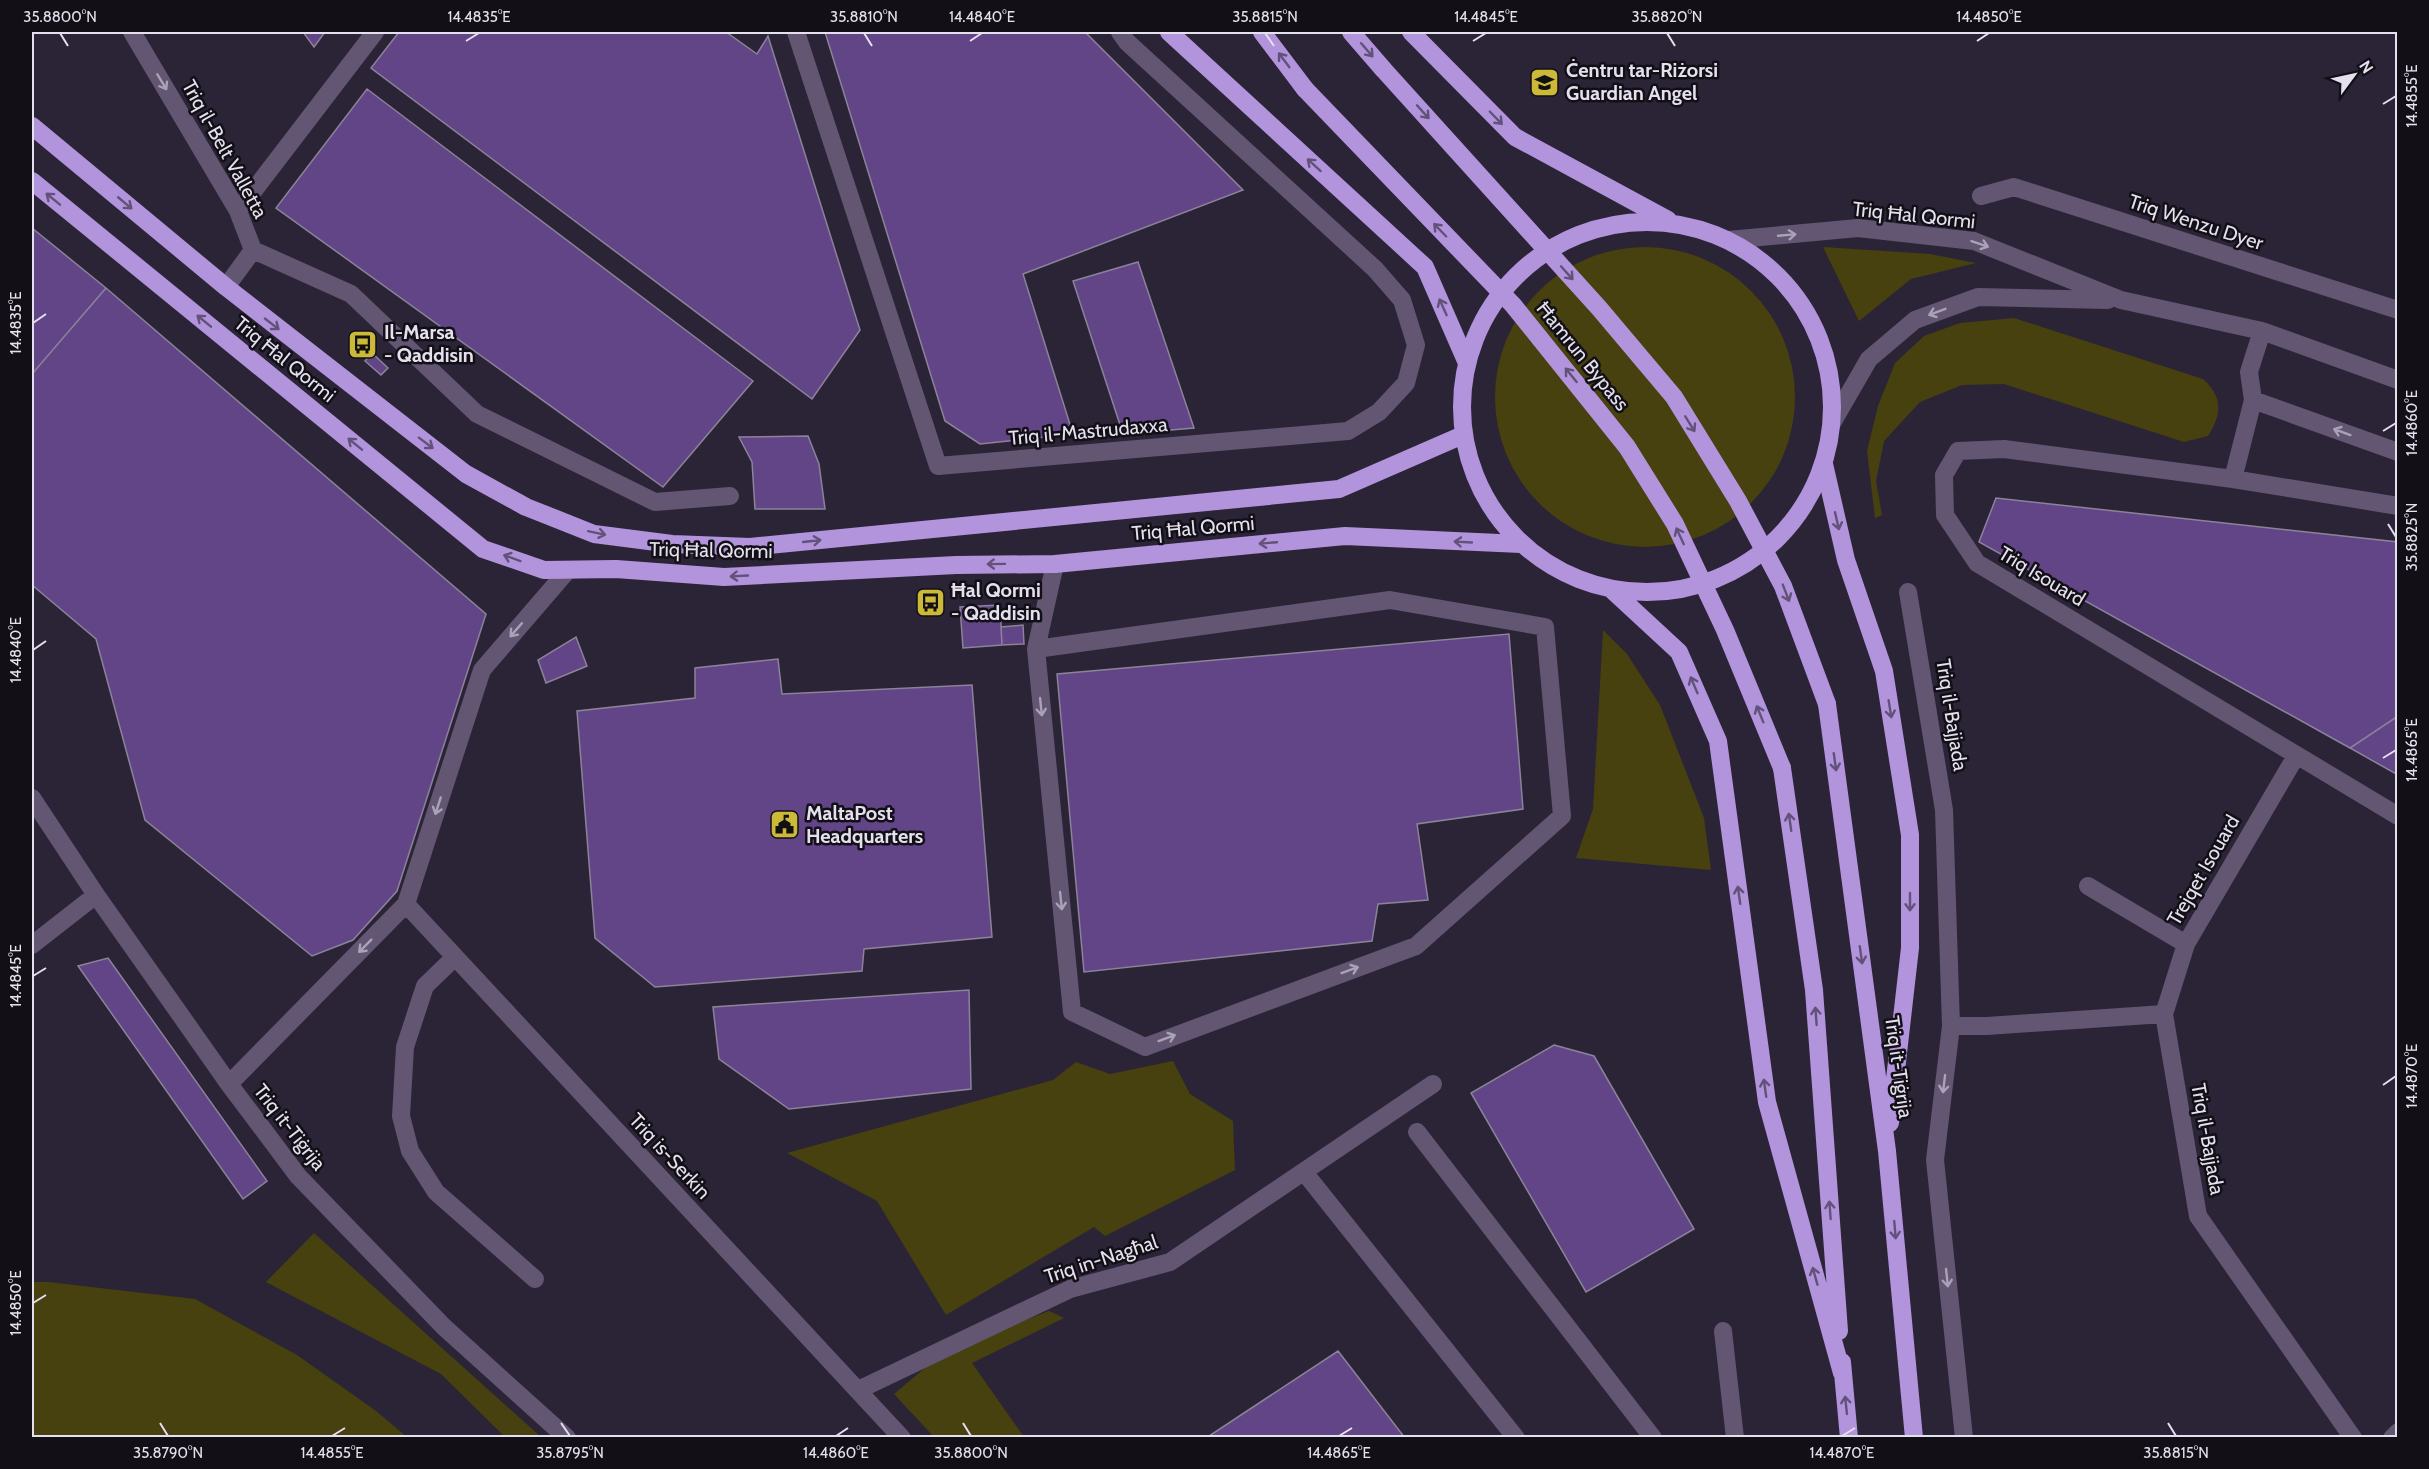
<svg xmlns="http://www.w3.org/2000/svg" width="2429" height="1469" font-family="Cabin,sans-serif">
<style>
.green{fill:#47400f}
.building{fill:#624586;stroke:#8b8399;stroke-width:1.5}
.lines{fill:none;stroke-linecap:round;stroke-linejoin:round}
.minor{stroke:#625673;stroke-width:18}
.highway{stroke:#b294dc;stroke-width:18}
.highway-bridge{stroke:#b294dc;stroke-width:18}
.oneway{stroke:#62527a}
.oneway2{stroke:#aaa2b6}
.ticks{fill:none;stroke:#e5e0ed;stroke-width:2}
.labels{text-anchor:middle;stroke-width:5;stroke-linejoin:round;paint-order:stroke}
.poi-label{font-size:20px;font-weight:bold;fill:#e5e0ed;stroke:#120f17;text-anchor:start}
.street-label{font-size:20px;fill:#e5e0ed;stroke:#120f17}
.neatline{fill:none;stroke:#e5e0ed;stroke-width:2}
.ticks-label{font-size:15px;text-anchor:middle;fill:#e5e0ed}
</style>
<rect width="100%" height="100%" fill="#2b2436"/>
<!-- green -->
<path class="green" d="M1495 397a150 150 0 1 1 300 0a150 150 0 1 1-300 0Z
M 1823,247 L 1930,254 L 1976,263 L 1911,279 L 1859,321 Z
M 2014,318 L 2203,379 C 2223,397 2222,414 2208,436 L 2184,442 L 2004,384 L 1962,385 L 1920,402 L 1884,441 L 1876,481 L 1882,515 L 1875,518 L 1867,451 L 1878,406 L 1895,363 L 1924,336 L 1960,323 Z
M 1603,630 L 1627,654 L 1660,705 L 1704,818 L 1711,870 L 1576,858 L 1593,809 Z
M 1173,1061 L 1190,1094 L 1233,1121 L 1235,1170 L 1105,1236 L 1094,1227 L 946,1315 L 877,1201 L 787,1153 L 1053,1080 L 1076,1062 L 1110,1074 Z
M 314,1233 L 541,1437 L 505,1437 L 441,1374 L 266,1282 Z
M 32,1282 L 48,1282 L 195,1299 L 297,1355 L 376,1411 L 407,1437 L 32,1437 Z
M 1049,1311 L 1064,1318 L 972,1363 L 1024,1437 L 934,1437 L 894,1394 L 931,1363 L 986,1335 Z"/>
<!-- building -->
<path class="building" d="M 303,32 L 325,32 L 314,47 Z
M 399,32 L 726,32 L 757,54 L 768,36 L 860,330 L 812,399 L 371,68 Z
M 825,32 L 1085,32 L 1243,190 L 1023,274 L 1073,434 L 980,444 L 945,421 Z
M 367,89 L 753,381 L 663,487 L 276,208 Z
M 32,228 L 106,288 L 32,374 Z
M 1138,262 L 1194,428 L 1123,434 L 1073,281 Z
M 106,288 L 486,614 L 397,891 L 353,940 L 312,956 L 145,820 L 96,639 L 32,585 L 32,374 Z
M 372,353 L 388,368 L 381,375 L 365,361 Z
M 808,436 L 819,464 L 825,509 L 755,509 L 752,462 L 739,437 Z
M 1996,498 L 2398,542 L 2398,716 L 2350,748 L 1979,542 Z
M 1000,605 L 1002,645 L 963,648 L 960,607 Z
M 1023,625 L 1024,644 L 1002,645 L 1001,627 Z
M 1509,634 L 1523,809 L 1417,824 L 1428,900 L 1378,904 L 1372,941 L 1084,972 L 1057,674 Z
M 576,637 L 587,666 L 546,683 L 538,660 Z
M 778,659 L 782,694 L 972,685 L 992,937 L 864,949 L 862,971 L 655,987 L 595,938 L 577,711 L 695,698 L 695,668 Z
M 2398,716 L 2398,775 L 2350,748 Z
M 108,958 L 267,1181 L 243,1199 L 78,966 Z
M 969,990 L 971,1089 L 789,1109 L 719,1059 L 713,1007 Z
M 1554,1045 L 1594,1056 L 1694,1229 L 1586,1292 L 1471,1093 Z
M 1338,1351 L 1405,1438 L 1206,1438 Z"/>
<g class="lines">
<!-- minor -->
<path class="minor" d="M 132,32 L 238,211 L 253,250 L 226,287
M 796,32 L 938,466 L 1348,431 L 1379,412 L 1406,383 L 1416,345 L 1402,300 L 1375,269 L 1127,42 L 1120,32
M 1981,196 L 2014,187 L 2398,310
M 238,211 L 375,32
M 1728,240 L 1858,228 L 1974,241 L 2121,300 L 2262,331 L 2398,380
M 253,250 L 351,294 L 477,414 L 655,502 L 730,496
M 2253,400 L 2398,452
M 1832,423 L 1869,359 L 1915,320 L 1978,297 L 2108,300
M 2233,479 L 2253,400 L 2249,372 L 2262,331
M 2398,506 L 2233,479 L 2004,449 L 1958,451 L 1944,475 L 1945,515 L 1977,563 L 2398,816
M 1908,592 L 1944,810 L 1951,1026 L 1935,1160 L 1964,1438
M 1036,649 L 1390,600 L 1545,627 L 1562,816 L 1416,946 L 1145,1047 L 1072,1012 L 1036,649 L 1055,564
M 32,798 L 96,895 L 229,1084 L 298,1176 L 444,1327 L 567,1438
M 2088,886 L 2186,944
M 406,904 L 902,1438
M 32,945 L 96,895
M 455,957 L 425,986 L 405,1047 L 401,1116 L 410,1151 L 436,1192 L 535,1279
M 2164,1014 L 2186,944 L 2296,756
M 1951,1026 L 1987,1026 L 2164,1014 L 2198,1216 L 2353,1438
M 229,1084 L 406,904 L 482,670 L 568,570
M 1417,1132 L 1653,1438
M 1304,1172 L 1516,1438
M 1723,1331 L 1735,1438
M 858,1390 L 1070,1289 L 1170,1262 L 1433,1084
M 2392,1438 L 2398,1432"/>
<!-- highway -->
<path class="highway" d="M 1169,32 L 1425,267 L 1466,361
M 1262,32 L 1305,89
M 1351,32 L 1383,69
M 1411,32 L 1515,137 L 1668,220
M 32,126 L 226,287 L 466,474 L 526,507 L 594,534 L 672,544 L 750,547 L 1339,489 L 1463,435
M 32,181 L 483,549 L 544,570 L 616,569 L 724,577 L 956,565 L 1055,564 L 1345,536 L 1521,544
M1462 407a185 185 0 1 1 370 0a185 185 0 1 1-370 0Z
M 1824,464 L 1846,560 L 1884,671 L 1910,835 L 1910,948 L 1890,1123
M 1613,591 L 1679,652 L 1718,741 L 1767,1102 L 1842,1373
M 1827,704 L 1887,1151 L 1914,1438
M 1782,768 L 1814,990 L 1839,1331
M 1842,1362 L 1849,1438"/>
<!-- highway-bridge -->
<path class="highway-bridge" d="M 1383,69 L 1599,308 L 1674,397 L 1738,501 L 1783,586 L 1827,704
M 1305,89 L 1513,305 L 1627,447 L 1675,524 L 1725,630 L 1782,768"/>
</g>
<!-- one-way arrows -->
<defs><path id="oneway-shaft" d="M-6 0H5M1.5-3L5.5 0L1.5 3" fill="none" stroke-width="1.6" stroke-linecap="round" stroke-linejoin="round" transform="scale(1.5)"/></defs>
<g class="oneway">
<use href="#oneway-shaft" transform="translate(1367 50) rotate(49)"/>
<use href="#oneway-shaft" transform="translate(1284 60) rotate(-127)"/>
<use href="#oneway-shaft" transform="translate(1423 112) rotate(48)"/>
<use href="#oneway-shaft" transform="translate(1496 118) rotate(46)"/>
<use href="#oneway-shaft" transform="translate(1314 165) rotate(-138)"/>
<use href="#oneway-shaft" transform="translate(53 199) rotate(-141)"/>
<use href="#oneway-shaft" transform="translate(125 203) rotate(40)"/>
<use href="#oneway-shaft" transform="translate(1440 230) rotate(-134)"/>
<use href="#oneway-shaft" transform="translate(1567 273) rotate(48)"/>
<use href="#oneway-shaft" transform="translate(1443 307) rotate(-114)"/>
<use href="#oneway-shaft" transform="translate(204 321) rotate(-141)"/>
<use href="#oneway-shaft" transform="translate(272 324) rotate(38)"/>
<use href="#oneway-shaft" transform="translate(1571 375) rotate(-129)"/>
<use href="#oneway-shaft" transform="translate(1690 424) rotate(58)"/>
<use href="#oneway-shaft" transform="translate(426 443) rotate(37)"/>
<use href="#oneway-shaft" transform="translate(355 444) rotate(-141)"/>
<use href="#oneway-shaft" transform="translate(1837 521) rotate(77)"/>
<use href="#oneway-shaft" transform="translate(597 533) rotate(12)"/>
<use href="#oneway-shaft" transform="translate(1680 536) rotate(-115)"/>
<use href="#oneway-shaft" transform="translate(812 541) rotate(-6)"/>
<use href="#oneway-shaft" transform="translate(1463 542) rotate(-177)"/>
<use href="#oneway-shaft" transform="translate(1268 543) rotate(175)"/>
<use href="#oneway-shaft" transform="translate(512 558) rotate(-160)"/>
<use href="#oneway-shaft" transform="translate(996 564) rotate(179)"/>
<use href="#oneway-shaft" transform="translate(739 576) rotate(177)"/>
<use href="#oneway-shaft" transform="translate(1786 593) rotate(69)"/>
<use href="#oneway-shaft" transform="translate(1694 685) rotate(-113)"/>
<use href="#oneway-shaft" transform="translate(1890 709) rotate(81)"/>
<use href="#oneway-shaft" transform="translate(1760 714) rotate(-112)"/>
<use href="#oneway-shaft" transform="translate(1835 762) rotate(82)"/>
<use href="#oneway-shaft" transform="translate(1790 822) rotate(-98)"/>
<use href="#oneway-shaft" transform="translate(1739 895) rotate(-98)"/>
<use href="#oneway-shaft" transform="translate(1910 902) rotate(90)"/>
<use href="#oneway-shaft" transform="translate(1861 955) rotate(82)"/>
<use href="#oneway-shaft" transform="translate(1816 1016) rotate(-94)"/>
<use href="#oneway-shaft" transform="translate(1765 1088) rotate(-98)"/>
<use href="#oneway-shaft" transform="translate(1830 1210) rotate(-94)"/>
<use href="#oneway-shaft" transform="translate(1895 1230) rotate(85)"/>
<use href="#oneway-shaft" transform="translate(1815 1276) rotate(-106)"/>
<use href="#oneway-shaft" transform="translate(1846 1405) rotate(-96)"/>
</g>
<g class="oneway2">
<use href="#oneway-shaft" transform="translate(162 82) rotate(59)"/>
<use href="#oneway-shaft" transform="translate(1787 235) rotate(-5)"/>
<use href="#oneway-shaft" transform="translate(1980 244) rotate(19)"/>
<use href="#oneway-shaft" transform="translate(1937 312) rotate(159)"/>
<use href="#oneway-shaft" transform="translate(2342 432) rotate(-160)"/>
<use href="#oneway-shaft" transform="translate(516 630) rotate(131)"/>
<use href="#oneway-shaft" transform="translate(1041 707) rotate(84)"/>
<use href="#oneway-shaft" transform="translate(438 806) rotate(108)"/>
<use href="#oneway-shaft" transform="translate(1061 901) rotate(84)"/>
<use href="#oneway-shaft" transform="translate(365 946) rotate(135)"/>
<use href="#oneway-shaft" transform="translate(1350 970) rotate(-20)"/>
<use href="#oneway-shaft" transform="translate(1167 1038) rotate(-20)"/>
<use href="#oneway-shaft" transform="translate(1944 1084) rotate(97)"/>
<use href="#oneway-shaft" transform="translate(1947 1278) rotate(84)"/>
</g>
<!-- ticks -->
<path class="ticks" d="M 60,33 L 68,46M 864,33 L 872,46M 1265,33 L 1274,46M 1667,33 L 1675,46M 466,41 L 479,33M 970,41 L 982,33M 1473,41 L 1486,33M 1977,41 L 1989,33M 2383,104 L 2396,96M 33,323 L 46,314M 2383,431 L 2396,423M 2388,524 L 2396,537M 33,650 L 46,641M 2383,758 L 2396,750M 33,976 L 46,968M 2383,1085 L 2396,1076M 33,1303 L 46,1295M 160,1423 L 168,1436M 561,1423 L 570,1436M 963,1423 L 971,1436M 2168,1423 L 2176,1436M 332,1436 L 345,1428M 836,1436 L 848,1428M 1339,1436 L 1352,1428M 1842,1436 L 1855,1428"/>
<!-- icons -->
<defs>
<symbol id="school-square" viewBox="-11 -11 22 22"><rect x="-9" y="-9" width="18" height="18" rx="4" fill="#cdb938" stroke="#120f17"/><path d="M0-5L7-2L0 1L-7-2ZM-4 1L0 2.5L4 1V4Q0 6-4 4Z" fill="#111"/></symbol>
<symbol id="bus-square" viewBox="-11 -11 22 22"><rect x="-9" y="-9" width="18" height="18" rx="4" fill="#cdb938" stroke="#120f17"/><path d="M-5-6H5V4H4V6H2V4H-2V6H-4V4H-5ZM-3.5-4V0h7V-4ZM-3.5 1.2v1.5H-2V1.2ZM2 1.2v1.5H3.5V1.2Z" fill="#111"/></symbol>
<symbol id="civic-square" viewBox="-11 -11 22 22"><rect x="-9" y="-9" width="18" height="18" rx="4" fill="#cdb938" stroke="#120f17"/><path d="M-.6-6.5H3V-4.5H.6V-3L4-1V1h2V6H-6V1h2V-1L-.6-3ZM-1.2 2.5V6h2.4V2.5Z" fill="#111"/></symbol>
</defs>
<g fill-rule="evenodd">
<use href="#school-square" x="1528" y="66" width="33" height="33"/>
<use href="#bus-square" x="346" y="328" width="33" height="33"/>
<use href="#bus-square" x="914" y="586" width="33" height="33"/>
<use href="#civic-square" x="768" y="808" width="33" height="33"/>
</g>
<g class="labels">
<!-- poi labels -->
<g class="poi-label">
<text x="1566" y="77">Ċentru tar-Riżorsi<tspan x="1566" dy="23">Guardian Angel</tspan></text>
<text x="384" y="339">Il-Marsa<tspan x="384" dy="23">- Qaddisin</tspan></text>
<text x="951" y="597">Ħal Qormi<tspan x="951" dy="23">- Qaddisin</tspan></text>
<text x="806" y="820">MaltaPost<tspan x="806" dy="23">Headquarters</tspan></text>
</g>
<!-- street labels -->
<g class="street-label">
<text transform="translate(225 149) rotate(61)" y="7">Triq il-Belt Valletta</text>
<text transform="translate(1914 215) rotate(6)" y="7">Triq Ħal Qormi</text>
<text transform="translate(2196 222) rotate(18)" y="7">Triq Wenzu Dyer</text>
<text transform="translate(1583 356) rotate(51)" y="7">Ħamrun Bypass</text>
<text transform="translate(285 359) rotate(39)" y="7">Triq Ħal Qormi</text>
<text transform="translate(1088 431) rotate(-5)" y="7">Triq il-Mastrudaxxa</text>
<text transform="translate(1193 528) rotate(-5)" y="7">Triq Ħal Qormi</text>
<text transform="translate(711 550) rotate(1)" y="7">Triq Ħal Qormi</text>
<text transform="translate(2042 576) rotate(31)" y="7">Triq Isouard</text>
<text transform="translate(1952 715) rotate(81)" y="7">Triq il-Bajjada</text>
<text transform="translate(2203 870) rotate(-60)" y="7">Trejqet Isouard</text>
<text transform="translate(1899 1067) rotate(82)" y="7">Triq it-Tiġrija</text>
<text transform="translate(290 1127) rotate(52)" y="7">Triq it-Tiġrija</text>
<text transform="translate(2208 1139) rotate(80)" y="7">Triq il-Bajjada</text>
<text transform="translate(670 1156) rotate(47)" y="7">Triq is-Serkin</text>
<text transform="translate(1101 1259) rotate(-18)" y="7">Triq in-Nagħal</text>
</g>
</g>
<!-- border -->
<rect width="2429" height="1469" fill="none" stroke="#120f17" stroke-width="66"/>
<!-- north arrow -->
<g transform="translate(2354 75) rotate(57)" stroke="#120f17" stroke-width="4.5" paint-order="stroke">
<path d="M0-4.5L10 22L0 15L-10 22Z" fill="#e5e0ed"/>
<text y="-9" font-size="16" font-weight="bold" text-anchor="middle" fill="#e5e0ed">N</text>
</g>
<rect x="33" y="33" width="2363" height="1403" class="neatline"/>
<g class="ticks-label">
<text x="60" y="22">35.8800°N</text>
<text x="479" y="22">14.4835°E</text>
<text x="864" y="22">35.8810°N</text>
<text x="982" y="22">14.4840°E</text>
<text x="1265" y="22">35.8815°N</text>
<text x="1486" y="22">14.4845°E</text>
<text x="1667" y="22">35.8820°N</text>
<text x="1989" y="22">14.4850°E</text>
<text transform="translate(2412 96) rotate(-90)" y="5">14.4855°E</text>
<text transform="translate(16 323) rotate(-90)" y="5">14.4835°E</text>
<text transform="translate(2412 423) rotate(-90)" y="5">14.4860°E</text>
<text transform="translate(2412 537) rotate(-90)" y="5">35.8825°N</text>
<text transform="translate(16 650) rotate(-90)" y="5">14.4840°E</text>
<text transform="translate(2412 750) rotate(-90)" y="5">14.4865°E</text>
<text transform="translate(16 976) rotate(-90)" y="5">14.4845°E</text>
<text transform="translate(2412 1076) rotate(-90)" y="5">14.4870°E</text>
<text transform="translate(16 1303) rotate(-90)" y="5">14.4850°E</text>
<text x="168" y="1458">35.8790°N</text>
<text x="332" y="1458">14.4855°E</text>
<text x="570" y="1458">35.8795°N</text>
<text x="836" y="1458">14.4860°E</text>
<text x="971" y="1458">35.8800°N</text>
<text x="1339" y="1458">14.4865°E</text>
<text x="1842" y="1458">14.4870°E</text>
<text x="2176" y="1458">35.8815°N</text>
</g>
</svg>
